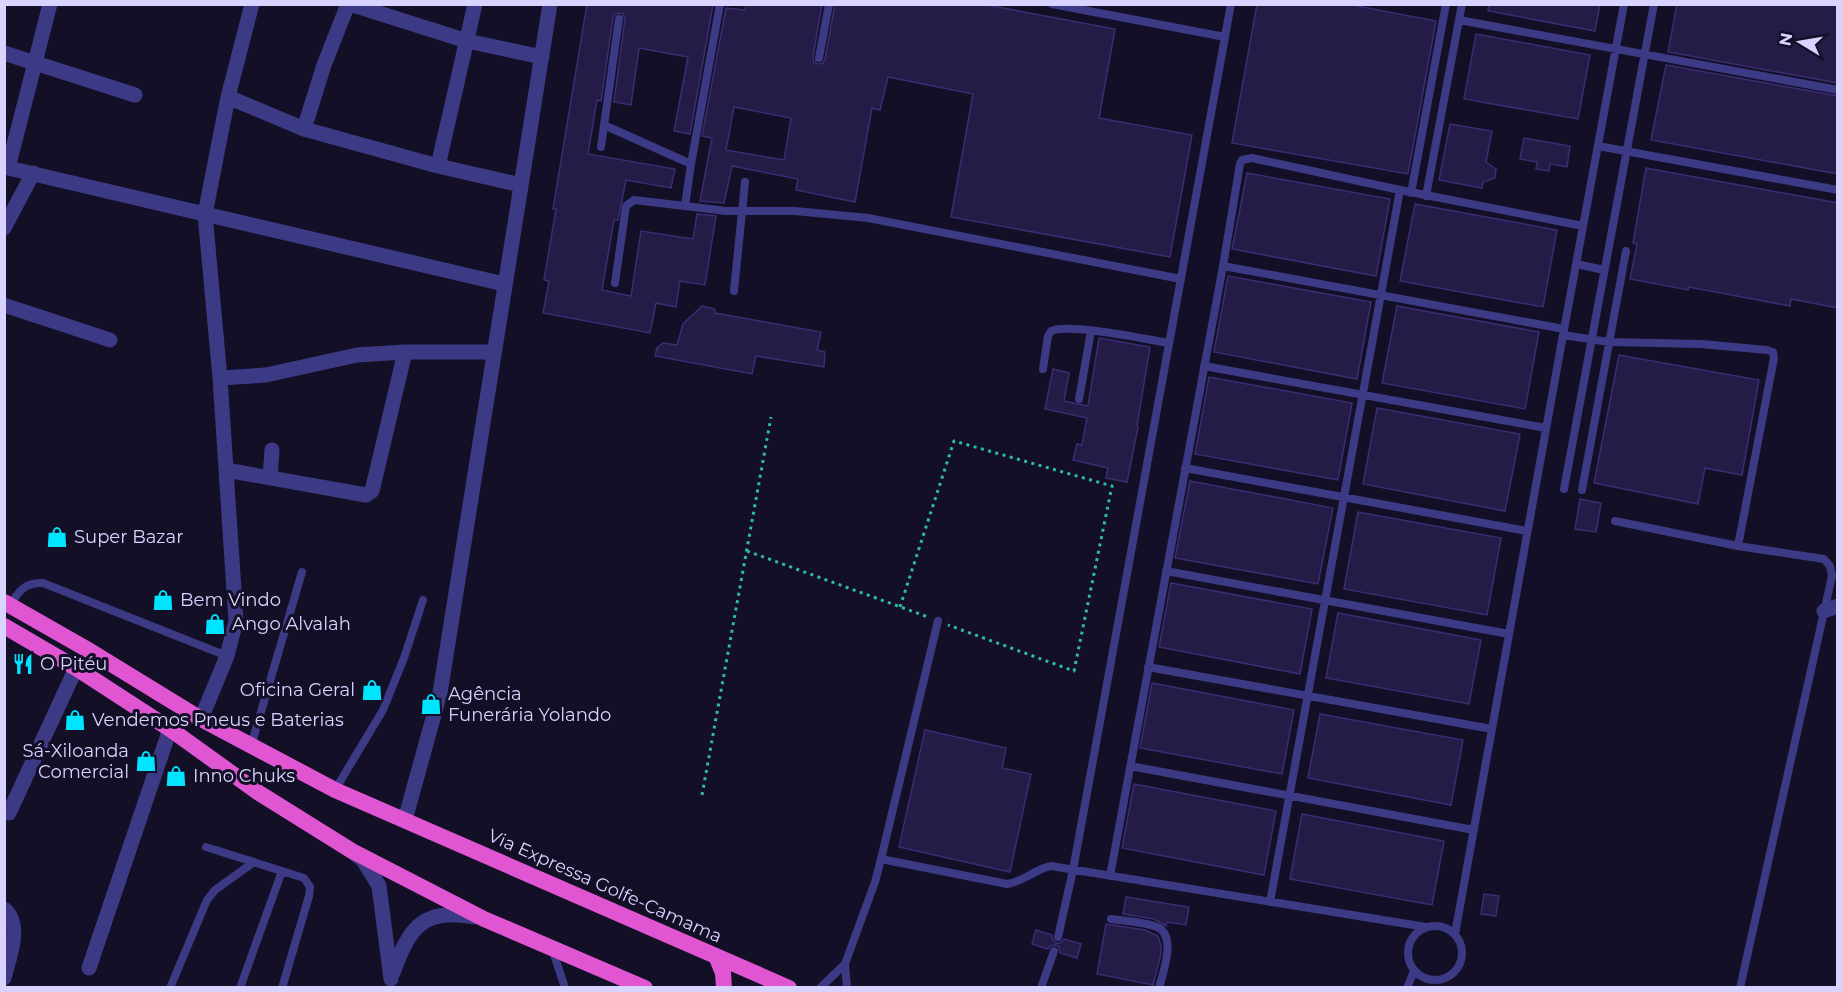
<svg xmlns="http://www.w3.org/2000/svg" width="1842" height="992" font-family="Montserrat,sans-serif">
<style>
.building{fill:#241b47;stroke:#3b2d73;stroke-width:1.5;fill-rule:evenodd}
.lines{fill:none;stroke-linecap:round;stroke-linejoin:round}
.path{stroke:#2fb8b0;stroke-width:3;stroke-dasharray:3 4.5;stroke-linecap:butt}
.service{stroke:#3d3a85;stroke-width:8}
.minor{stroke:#3d3a85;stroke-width:15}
.tertiary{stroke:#3d3a85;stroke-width:15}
.trunk{stroke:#e055d1;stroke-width:16}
.labels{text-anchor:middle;stroke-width:6;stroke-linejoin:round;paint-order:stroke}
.poi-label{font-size:18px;fill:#d9d4ff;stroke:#130f26;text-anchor:start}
.street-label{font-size:18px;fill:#d9d4ff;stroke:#130f26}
</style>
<rect width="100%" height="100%" fill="#130f26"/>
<!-- building -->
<path class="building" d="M 587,4 L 713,5 L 690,134 L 674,131 L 688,57 L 639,48 L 631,105 L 614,102 L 625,19 L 623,14 L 619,13 L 614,15 L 613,18 L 601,101 L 597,100 L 588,154 L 675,169 L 671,188 L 626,180 L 618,220 L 614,220 L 602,290 L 631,296 L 641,231 L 693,239 L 697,214 L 716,216 L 705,285 L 680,281 L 676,307 L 656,303 L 650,333 L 543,313 L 549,281 L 544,280 L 556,209 L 553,209 Z
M 746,4 L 822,4 L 813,57 L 814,62 L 818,64 L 823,63 L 825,59 L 835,4 L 982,4 L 1115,29 L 1099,118 L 1192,135 L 1170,257 L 951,217 L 973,94 L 888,77 L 880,110 L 872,108 L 855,202 L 796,190 L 798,179 L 732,166 L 724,203 L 700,201 L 712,138 L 702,136 L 726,8 L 745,10 ZM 734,107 L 791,118 L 784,160 L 726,150 Z
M 1257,4 L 1347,4 L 1436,21 L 1408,174 L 1232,143 Z
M 1489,4 L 1600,4 L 1595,31 L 1488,11 Z
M 1677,4 L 1838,4 L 1838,83 L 1668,52 Z
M 1476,34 L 1590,55 L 1578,119 L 1464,99 Z
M 1666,65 L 1838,96 L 1838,174 L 1651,140 Z
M 1450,124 L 1492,131 L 1486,162 L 1496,169 L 1495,178 L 1483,182 L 1482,188 L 1439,180 Z
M 1524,138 L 1570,146 L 1567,167 L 1550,164 L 1549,171 L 1536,169 L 1537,162 L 1520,159 Z
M 1646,168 L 1838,203 L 1838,308 L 1791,299 L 1790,306 L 1689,287 L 1688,290 L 1630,279 L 1637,244 L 1633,243 Z
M 1247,173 L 1390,199 L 1376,276 L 1232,249 Z
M 1415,204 L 1557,230 L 1543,307 L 1400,281 Z
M 1228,276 L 1371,302 L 1357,379 L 1214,352 Z
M 702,306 L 715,309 L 715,313 L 821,332 L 817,350 L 825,352 L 824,367 L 756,356 L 752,374 L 655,356 L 657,348 L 663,343 L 677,345 L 683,324 Z
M 1397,306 L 1539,332 L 1525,409 L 1382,383 Z
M 1099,338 L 1150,347 L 1137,426 L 1138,427 L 1127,482 L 1106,478 L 1108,468 L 1073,460 L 1077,444 L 1082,445 L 1087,418 L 1045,409 L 1053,369 L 1069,373 L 1064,401 L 1088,406 Z
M 1619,355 L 1759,380 L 1742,475 L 1705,468 L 1698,504 L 1594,483 Z
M 1209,377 L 1352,403 L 1338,480 L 1195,454 Z
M 1377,408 L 1520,434 L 1505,511 L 1363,484 Z
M 1190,481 L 1333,508 L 1318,584 L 1175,558 Z
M 1580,499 L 1601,503 L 1596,532 L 1575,529 Z
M 1358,512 L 1501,538 L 1487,615 L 1344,589 Z
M 1171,583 L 1312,609 L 1300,674 L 1159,647 Z
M 1338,613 L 1481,640 L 1469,704 L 1326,678 Z
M 1152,683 L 1294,710 L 1282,774 L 1140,748 Z
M 1320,714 L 1463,740 L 1451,805 L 1308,778 Z
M 925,730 L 1006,748 L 1002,768 L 1031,774 L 1010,872 L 899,847 Z
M 1134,784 L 1276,811 L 1264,875 L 1122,848 Z
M 1302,814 L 1444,841 L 1432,905 L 1290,879 Z
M 1484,894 L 1499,896 L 1496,916 L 1481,914 Z
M 1126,897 L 1189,907 L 1186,925 L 1167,922 L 1166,926 L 1154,919 L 1123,914 Z
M 1106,924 L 1145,930 L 1158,936 L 1161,946 L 1161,954 L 1153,985 L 1097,974 Z
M 1036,930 L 1052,935 L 1052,939 L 1056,943 L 1060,943 L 1064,939 L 1081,944 L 1077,958 L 1060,953 L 1059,947 L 1056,945 L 1050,946 L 1048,949 L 1032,944 Z"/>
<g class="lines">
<!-- path -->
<path class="path" d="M 747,551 L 928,617
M 900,607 L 954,441 L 1112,486 L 1074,671 L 948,625
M 702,795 L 771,417"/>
<!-- service -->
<path class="service" d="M 1052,4 L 1225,37
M 1459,20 L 1838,90
M 819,58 L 829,4
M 604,125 L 691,164 L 685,206 L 726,211 L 795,211 L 868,218 L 1181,279
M 1598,146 L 1838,190
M 601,147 L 619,19
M 691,164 L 720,4
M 1411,193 L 1446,4
M 1426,196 L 1462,4
M 1576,264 L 1604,270
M 1223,266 L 1564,329
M 615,283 L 626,206 L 634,200 L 685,206
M 734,291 L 745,182
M 1563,335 L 1609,342 L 1701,344 L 1767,350 L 1773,352 L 1774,358 L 1738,546
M 1204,366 L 1546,428
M 1043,369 L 1048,336 L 1051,331 C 1071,323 1145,339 1169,343
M 1079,399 L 1091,331
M 1185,468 L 1527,531
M 1564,489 L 1654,4
M 1582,490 L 1626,251
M 1615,521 L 1738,546 L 1824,559 L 1830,566 L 1832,576 L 1740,988
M 1166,571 L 1509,634
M 10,605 C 19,591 25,582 43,583 L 227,656
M 938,621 L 881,859 L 1007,884 C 1023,882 1035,869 1051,866 L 1426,927
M 1148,667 L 1492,729
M 251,746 L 302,572
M 1130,766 L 1474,830
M 335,790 L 383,710 L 404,658 L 423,600
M 206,847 L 304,878 L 310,887 L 309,896 L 282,988
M 1110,876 L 1223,266 L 1240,164 L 1242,160 L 1252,158 L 1400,190 L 1583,226
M 1270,902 L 1400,190
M 1111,919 C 1126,921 1144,922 1157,927 C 1177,935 1163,973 1159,988
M1408 953a27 27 0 1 1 54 0a27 27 0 1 1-54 0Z
M 1455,934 L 1563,335 L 1624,4
M 1058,937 L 1073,870 L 1231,4
M 552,948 L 565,988
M 170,988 L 207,900 L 215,890 L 254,862
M 240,988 L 282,871
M 820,988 L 845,964
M 847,988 L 845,964 L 875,882 L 881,859
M 1041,988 L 1054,951
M 1407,988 L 1414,971"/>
<!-- minor -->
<path class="minor" d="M 350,4 L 467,41 L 542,57
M 4,53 L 135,95
M 228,97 L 304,129 L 438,166 L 521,185
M 304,129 L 324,65 L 348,4
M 438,166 L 475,4
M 4,167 L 504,284
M 8,168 L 50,4
M 4,228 L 33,173
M 4,305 L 110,340
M 405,352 L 494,352
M 220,378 L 266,375 L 357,355 L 405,352 L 372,491 L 366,495 L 226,470
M 270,478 L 272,450
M 1824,611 L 1838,606
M 201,719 L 227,656 L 236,621 L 220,378 L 205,214 L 228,97 L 252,4
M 9,813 L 76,668
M 405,820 L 440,693 L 550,4
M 4,909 C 23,924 9,958 4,978
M 89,968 L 170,729"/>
<!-- tertiary -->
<path class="tertiary" d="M 355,854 L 363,860 L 379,886 L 391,979
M 393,973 C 409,928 423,907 474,917"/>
<!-- trunk -->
<path class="trunk" d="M 4,602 L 90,651 L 201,719 L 335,790 L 789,988
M 4,626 L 76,668 L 170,729 L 259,793 L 352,851 L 484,919 L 645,988
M 716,956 L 723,973 L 724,988"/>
</g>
<!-- icons -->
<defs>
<symbol id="shop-bare" viewBox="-9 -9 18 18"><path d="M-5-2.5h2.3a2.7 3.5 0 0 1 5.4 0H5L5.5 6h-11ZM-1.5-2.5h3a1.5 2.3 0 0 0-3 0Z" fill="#00e5ff" stroke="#130f26" stroke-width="2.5" paint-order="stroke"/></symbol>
<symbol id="restaurant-bare" viewBox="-9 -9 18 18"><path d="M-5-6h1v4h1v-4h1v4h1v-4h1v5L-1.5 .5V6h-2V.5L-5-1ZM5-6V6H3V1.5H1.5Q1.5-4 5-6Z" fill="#00e5ff" stroke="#130f26" stroke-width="2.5" paint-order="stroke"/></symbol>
</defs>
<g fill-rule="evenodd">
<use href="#shop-bare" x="42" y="522" width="30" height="30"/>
<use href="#shop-bare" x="148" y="585" width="30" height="30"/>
<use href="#shop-bare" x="200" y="609" width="30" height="30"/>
<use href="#restaurant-bare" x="8" y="649" width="30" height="30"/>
<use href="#shop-bare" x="357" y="675" width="30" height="30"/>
<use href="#shop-bare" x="416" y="689" width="30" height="30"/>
<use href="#shop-bare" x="60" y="705" width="30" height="30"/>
<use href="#shop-bare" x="131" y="746" width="30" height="30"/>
<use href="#shop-bare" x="161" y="761" width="30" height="30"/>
</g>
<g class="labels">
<!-- poi labels -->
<g class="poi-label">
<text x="74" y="543">Super Bazar</text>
<text x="180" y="606">Bem Vindo</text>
<text x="232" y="630">Ango Alvalah</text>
<text x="40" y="670">O Pitéu</text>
<text x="355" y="696" text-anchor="end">Oficina Geral</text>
<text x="448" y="700">Agência<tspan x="448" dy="21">Funerária Yolando</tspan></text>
<text x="92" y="726">Vendemos Pneus e Baterias</text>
<text x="129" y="757" text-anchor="end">Sá-Xiloanda<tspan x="129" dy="21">Comercial</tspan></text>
<text x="193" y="782">Inno Chuks</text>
</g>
<!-- street labels -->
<g class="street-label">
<text transform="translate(605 886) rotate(24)" y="6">Via Expressa Golfe-Camama</text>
</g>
</g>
<!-- border -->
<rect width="1842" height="992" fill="none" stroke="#d9d4ff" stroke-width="12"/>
<!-- north arrow -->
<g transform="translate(1800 42) rotate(281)" stroke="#130f26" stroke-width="4.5" paint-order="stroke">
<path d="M0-4.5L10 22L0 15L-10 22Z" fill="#d9d4ff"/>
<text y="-9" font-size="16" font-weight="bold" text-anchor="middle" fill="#d9d4ff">N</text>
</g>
</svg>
